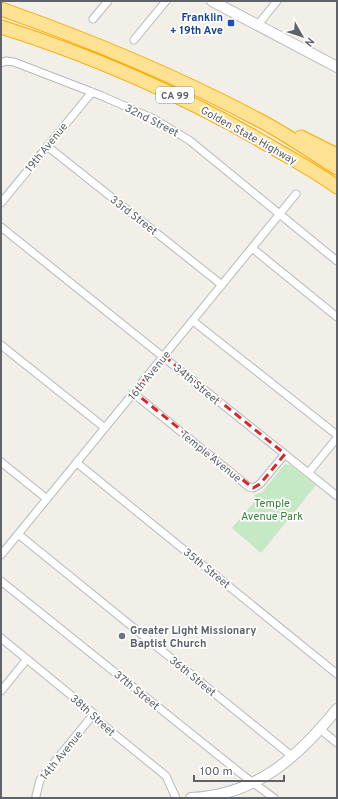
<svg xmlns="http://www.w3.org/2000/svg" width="338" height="799" font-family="Overpass,sans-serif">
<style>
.green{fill:#c5e8c5}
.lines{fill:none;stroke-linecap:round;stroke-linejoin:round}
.street-casing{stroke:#b5b8bc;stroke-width:9}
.secondary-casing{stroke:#b6babf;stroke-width:12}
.highway-casing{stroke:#f9ab00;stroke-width:15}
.street{stroke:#fff;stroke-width:7}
.secondary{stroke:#fff;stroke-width:10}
.highway{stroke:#fde293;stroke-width:13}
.marked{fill:none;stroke:#d62828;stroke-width:3;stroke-dasharray:8 5;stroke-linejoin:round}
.transit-dot{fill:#1a4fb4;stroke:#fff;stroke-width:1.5}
.worship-dot{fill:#6b7280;stroke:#fff;stroke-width:1.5}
.labels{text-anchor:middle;stroke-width:3.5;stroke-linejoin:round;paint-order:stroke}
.shield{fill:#fff;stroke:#8f9295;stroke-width:1}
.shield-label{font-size:10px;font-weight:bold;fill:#5f6368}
.transit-label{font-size:11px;font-weight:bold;fill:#164399;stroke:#fff;text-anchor:end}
.street-label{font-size:11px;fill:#5f6368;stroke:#fff}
.park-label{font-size:11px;fill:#348238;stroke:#fff}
.worship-label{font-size:11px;font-weight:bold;fill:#5b616d;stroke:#fff;text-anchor:start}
</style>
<rect width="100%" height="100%" fill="#f1efe8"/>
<!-- green -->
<path class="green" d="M 285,464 L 290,465 L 316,485 L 261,553 L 232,528 L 254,502 L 254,495 L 262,492 Z"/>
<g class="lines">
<defs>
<path id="street" d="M 93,19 L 108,1
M 257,26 L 277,1
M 134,40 L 166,1
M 1,63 L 6,61 L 14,62 L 102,96 L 154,119 L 189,140 L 337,261
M 47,146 L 222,285
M 1,203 L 92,92
M 1,227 L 337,496
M 252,248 L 337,317
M 193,321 L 337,435
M 1,345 L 105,428
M 134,392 L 138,397 L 249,487 L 253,488 L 260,484 L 285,454
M 1,462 L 47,499
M 77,463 L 337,674
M 309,472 L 337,438
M 18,534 L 293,757
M 1,555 L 296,194
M 1,581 L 244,776 L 274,798
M 1,638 L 94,714 L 92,716
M 1,691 L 27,659
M 92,716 L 166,776 L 176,798
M 320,729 L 337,743
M 36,796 L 40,780 L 92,716"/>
<path id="secondary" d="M 212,1 L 337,67
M 191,798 C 257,795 298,757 337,709"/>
<path id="highway" d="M 1,9 C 89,40 174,75 257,119 C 285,133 311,152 337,168
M 1,27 C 96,57 189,98 275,149 C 296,161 318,173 337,187
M 301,137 L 337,155"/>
</defs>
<!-- street casing -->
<use href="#street" class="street-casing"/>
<!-- secondary casing -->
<use href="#secondary" class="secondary-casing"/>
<!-- highway casing -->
<use href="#highway" class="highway-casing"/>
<!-- street -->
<use href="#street" class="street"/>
<!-- secondary -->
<use href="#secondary" class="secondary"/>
<!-- highway -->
<use href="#highway" class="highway"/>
</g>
<!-- marked area -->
<path class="marked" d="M 164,356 L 285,454 L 260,484 L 253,488 L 134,392 Z"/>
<!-- markers -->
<rect class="transit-dot" x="227" y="19" width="8" height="8" rx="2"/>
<circle class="worship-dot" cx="122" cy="636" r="4"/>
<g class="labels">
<!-- shield labels -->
<rect class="shield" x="156" y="87" width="38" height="16" rx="3"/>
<g class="shield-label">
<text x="175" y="99">CA 99</text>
</g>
<!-- transit labels -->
<g class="transit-label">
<text x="223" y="21">Franklin<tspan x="223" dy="13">+ 19th Ave</tspan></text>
</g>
<!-- street labels -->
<g class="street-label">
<text transform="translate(152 120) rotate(27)" y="4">32nd Street</text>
<text transform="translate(249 135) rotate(29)" y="4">Golden State Highway</text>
<text transform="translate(46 147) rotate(-51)" y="4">19th Avenue</text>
<text transform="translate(134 215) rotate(38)" y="4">33rd Street</text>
<text transform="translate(149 375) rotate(-51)" y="4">16th Avenue</text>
<text transform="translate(197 384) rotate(40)" y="4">34th Street</text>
<text transform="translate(211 456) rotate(39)" y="4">Temple Avenue</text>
<text transform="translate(207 568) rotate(39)" y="4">35th Street</text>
<text transform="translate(193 676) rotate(39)" y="4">36th Street</text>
<text transform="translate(137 690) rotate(39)" y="4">37th Street</text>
<text transform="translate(93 715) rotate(42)" y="4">38th Street</text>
<text transform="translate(61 755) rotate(-51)" y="4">14th Avenue</text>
</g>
<!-- park labels -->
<g class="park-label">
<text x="272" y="507">Temple<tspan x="272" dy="13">Avenue Park</tspan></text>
</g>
<!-- worship labels -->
<g class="worship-label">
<text x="130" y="634">Greater Light Missionary<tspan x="130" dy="13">Baptist Church</tspan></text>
</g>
</g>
<!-- border -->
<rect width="338" height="799" fill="none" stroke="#5f6368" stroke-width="4"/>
<!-- north arrow -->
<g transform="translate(302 36) rotate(129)" stroke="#ffffff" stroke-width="3" paint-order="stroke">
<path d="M0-3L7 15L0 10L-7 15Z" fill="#5f6368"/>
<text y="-6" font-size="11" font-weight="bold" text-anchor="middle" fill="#5f6368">N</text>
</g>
<!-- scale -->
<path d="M194 775v6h90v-6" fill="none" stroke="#5f6368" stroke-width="2"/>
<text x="200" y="775" font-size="12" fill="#5f6368" stroke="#ffffff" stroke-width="3" paint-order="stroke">100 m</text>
</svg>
